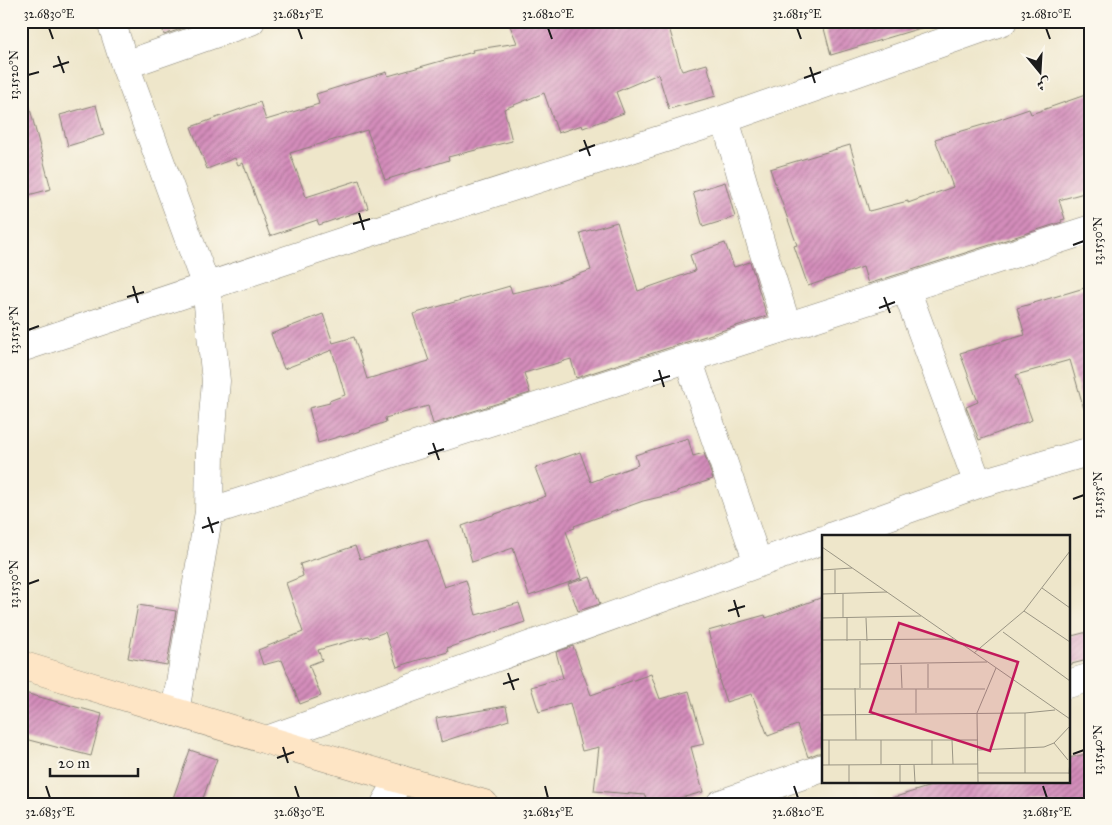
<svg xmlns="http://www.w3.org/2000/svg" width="1112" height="825" font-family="'IM FELL Great Primer',Amiri,serif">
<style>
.building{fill:url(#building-hatch)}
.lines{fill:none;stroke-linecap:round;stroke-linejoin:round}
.minor-casing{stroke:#858173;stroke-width:29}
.secondary-casing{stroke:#858173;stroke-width:29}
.minor{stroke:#fff;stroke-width:28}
.secondary{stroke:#fee5c5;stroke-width:28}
.ticks{fill:none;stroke:#1c1c1c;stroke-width:2}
.inset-road{fill:none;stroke:#9a9584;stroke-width:1}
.view{fill:#c2185b;fill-opacity:0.15;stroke:#c2185b;stroke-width:2.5}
.inset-edge{fill:none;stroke:#1c1c1c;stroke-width:2.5}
.neatline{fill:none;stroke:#1c1c1c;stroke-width:2}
.ticks-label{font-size:12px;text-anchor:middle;fill:#1c1c1c}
</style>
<defs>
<pattern id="building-hatch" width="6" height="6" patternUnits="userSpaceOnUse" patternTransform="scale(1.25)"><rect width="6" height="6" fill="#d48dbb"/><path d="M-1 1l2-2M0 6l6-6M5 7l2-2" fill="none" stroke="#ab7297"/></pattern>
</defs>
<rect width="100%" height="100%" fill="#fbf7ec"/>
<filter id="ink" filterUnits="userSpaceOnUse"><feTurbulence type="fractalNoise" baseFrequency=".02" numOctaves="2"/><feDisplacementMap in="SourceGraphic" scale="10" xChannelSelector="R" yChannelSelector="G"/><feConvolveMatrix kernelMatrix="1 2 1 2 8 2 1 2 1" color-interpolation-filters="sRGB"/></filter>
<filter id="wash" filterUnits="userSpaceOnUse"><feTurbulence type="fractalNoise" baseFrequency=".0096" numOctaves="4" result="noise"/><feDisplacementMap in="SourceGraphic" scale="20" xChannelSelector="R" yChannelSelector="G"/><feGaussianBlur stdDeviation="1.12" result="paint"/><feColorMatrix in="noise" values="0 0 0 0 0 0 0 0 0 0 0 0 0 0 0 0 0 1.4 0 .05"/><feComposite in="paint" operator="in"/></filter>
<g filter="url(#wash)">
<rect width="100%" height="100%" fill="#eee6ca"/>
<g id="blocks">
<!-- building -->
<path class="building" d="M 178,21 L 185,21 L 186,27 L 164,35 L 162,26 Z
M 508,21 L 617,21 L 618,28 L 641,21 L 667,21 L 682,71 L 707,64 L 716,96 L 669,109 L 658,74 L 616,92 L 624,113 L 583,128 L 582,125 L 558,133 L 544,93 L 504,109 L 512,141 L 448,157 L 449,160 L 385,180 L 367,130 L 290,153 L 306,197 L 359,180 L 368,208 L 319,225 L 317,220 L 270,236 L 243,163 L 238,165 L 235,158 L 207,169 L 191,127 L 260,102 L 266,120 L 319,104 L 316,94 L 387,72 L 388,76 L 473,52 L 472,50 L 517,43 Z
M 822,21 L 923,21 L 924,27 L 831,55 Z
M 1091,93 L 1091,191 L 1059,200 L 1065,219 L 1061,220 L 1062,222 L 868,284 L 863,267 L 808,286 L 794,246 L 797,245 L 770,169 L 850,145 L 869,211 L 908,201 L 908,203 L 953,187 L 935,139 L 986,124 L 1029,109 L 1031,114 Z
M 29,105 L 51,189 L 21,197 L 21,106 Z
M 96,105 L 104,135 L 68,146 L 60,115 Z
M 725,182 L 735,217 L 703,227 L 693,192 Z
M 617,222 L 638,291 L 695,271 L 690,255 L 725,243 L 734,267 L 750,262 L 767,316 L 576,378 L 571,359 L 524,373 L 530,393 L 433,424 L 428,406 L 385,418 L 386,422 L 342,437 L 341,436 L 318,443 L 309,408 L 330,403 L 329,401 L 345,395 L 332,350 L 284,369 L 271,334 L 323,314 L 333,343 L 354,337 L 367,379 L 429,361 L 413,314 L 510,286 L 512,293 L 549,285 L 591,270 L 580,233 Z
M 1091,286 L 1091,408 L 1084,409 L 1070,360 L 1016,375 L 1032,420 L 979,440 L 966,407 L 978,402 L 960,353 L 1025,335 L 1017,308 Z
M 688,438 L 693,456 L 704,453 L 713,479 L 677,491 L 677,493 L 643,501 L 574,526 L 575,528 L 566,531 L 582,578 L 529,596 L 513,548 L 472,562 L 462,526 L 546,496 L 535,468 L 580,452 L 591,482 L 638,465 L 635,455 Z
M 427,539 L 444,587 L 466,580 L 476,615 L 519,603 L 525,622 L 447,648 L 448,652 L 415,661 L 397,667 L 385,632 L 369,638 L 368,636 L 318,650 L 322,660 L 309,665 L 321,696 L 300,704 L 282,660 L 263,665 L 258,650 L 303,632 L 286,583 L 303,576 L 300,564 L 355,546 L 360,559 Z
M 590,577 L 600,604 L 578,611 L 568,584 Z
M 823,597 L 823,753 L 818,753 L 808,757 L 797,725 L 768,736 L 752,694 L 726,702 L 719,680 L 720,679 L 708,631 L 765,615 L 766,618 Z
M 138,605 L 176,611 L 167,665 L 128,658 Z
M 1091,631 L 1091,659 L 1068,665 L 1068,637 Z
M 573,646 L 591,695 L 651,674 L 660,699 L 689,691 L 704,744 L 691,747 L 703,792 L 659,804 L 647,804 L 645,795 L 594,791 L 599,747 L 582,751 L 570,703 L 539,712 L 531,687 L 563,678 L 556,652 Z
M 21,692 L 102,714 L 91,756 L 21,738 Z
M 506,706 L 509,720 L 441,742 L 436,718 Z
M 190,750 L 217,759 L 201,804 L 171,804 Z
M 1091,753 L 1091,804 L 893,804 L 892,798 L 947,781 L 1068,781 L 1068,758 Z"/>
</g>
</g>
<g filter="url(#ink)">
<use href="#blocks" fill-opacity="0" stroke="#858173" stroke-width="1"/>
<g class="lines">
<defs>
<path id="minor" d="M 111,21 L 125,65 L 206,286 L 216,381 L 210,451 L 209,512 L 175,712
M 125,65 L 251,21
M 725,119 L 761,244 L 787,326
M 906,289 L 978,484
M 21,348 L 356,237 L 725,119 L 1003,21
M 688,359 L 758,563
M 209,512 L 1091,229
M 833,536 L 978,484 L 1091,451
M 1068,684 L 1091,677
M 267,740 L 823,540
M 385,804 L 400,779
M 720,804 L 823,768"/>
<path id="secondary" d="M 21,665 L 267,740 L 484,804"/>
</defs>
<!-- minor casing -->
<use href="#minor" class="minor-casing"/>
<!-- secondary casing -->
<use href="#secondary" class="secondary-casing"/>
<!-- minor -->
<use href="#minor" class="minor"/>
<!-- secondary -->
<use href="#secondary" class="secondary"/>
</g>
</g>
<!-- ticks -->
<path class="ticks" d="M 49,28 L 53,39M 298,28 L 302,39M 548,28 L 552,39M 797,28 L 801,39M 1046,28 L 1050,39M 58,56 L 64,73M 53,67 L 69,62M 810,67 L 815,83M 28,75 L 39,72M 804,78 L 821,72M 584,140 L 590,156M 579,151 L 595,145M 359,213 L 364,230M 353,224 L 370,219M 1073,245 L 1084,241M 133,286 L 138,303M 127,297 L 144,292M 884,297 L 890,313M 879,308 L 895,302M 28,330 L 39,326M 659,370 L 664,387M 653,381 L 670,376M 433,443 L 439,460M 428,454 L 444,449M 1073,499 L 1084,495M 208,517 L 213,533M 202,528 L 219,522M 28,584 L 39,580M 734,600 L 739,617M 728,611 L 745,606M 508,673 L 514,690M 503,684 L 519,679M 283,747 L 288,763M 1073,754 L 1084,750M 277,758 L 294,752M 46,786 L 50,798M 295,786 L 299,798M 545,786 L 548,798M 794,786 L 798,798M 1043,786 L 1047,798"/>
<!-- overview -->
<g transform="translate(822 535)">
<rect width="248" height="248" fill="#eee6ca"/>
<path class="inset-road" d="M 0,12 L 248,184M 0,35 L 30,33M 13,35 L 13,59M 220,53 L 248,73M 0,59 L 65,57M 21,59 L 21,83M 202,76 L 248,107M 0,83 L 99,81M 25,83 L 25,106M 44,83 L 45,106M 181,97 L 248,146M 0,105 L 131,104M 152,118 L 202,76 L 248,16M 38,129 L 165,127M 106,129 L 106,153M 79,130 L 80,153M 33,153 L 34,205M 38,153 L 38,106M 0,154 L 163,154M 94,178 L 94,154M 0,180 L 203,178 L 233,175M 0,205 L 156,205M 7,205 L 7,230M 110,205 L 110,230M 130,205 L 131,229M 232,208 L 246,225M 156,215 L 222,212 L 232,208 L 248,191M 59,229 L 59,205M 0,230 L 156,229M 27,230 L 27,247M 92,230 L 93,247M 156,238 L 248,238M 203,238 L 203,178M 247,239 L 248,224M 78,247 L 78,230M 156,247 L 155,178 L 174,133"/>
<path class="view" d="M 77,88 L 196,127 L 168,216 L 48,177 Z"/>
<rect width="248" height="248" class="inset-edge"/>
</g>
<!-- margin -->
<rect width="1112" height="825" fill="none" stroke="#fbf7ec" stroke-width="55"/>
<!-- north arrow -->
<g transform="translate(1040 72) rotate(162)" stroke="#fbf7ec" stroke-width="4" paint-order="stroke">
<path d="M0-4L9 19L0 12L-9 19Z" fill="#1c1c1c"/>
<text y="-8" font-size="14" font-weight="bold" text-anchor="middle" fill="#1c1c1c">ش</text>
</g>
<!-- scale -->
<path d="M50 768v8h88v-8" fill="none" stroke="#1c1c1c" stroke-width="2.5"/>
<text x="58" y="768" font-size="15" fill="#1c1c1c" stroke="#fbf7ec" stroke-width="4" paint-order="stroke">20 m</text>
<rect x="28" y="28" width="1056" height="770" class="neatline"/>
<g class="ticks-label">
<text x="49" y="18">32.6830°E</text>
<text x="298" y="18">32.6825°E</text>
<text x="548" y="18">32.6820°E</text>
<text x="797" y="18">32.6815°E</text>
<text x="1046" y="18">32.6810°E</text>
<text transform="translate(14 75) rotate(-90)" y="4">13.1520°N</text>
<text transform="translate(1098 241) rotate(-90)" y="4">13.1530°N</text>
<text transform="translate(14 330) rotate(-90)" y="4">13.1525°N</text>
<text transform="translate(1098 495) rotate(-90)" y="4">13.1535°N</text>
<text transform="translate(14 584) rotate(-90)" y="4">13.1530°N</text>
<text transform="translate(1098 750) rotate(-90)" y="4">13.1540°N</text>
<text x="50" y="816">32.6835°E</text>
<text x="299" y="816">32.6830°E</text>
<text x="548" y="816">32.6825°E</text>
<text x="798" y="816">32.6820°E</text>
<text x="1047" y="816">32.6815°E</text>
</g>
</svg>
